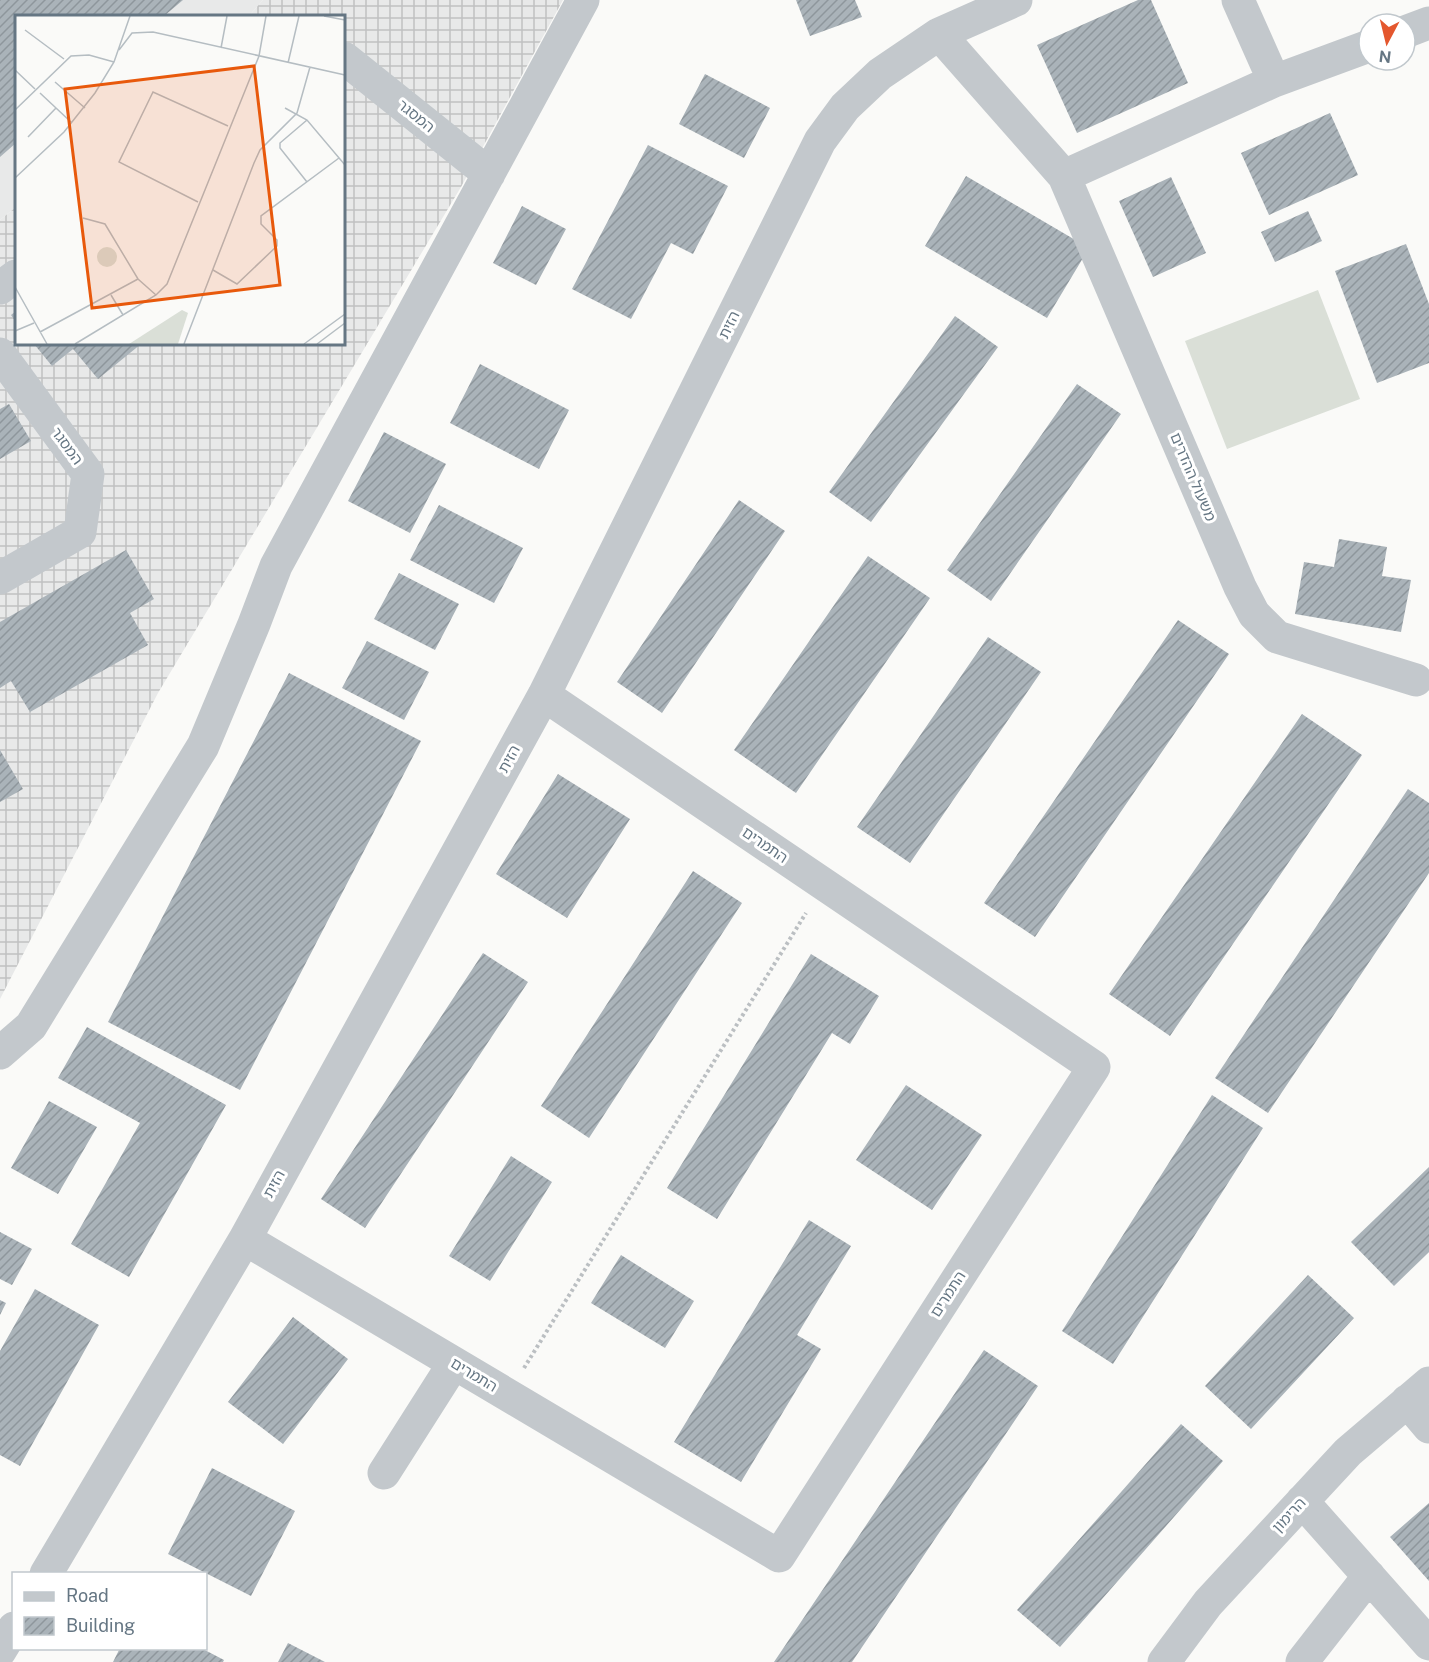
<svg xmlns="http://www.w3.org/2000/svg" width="1429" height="1662" font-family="'Public Sans','Noto Sans Hebrew',sans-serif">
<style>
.built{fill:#e8e9e9}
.industrial{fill:url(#industrial-grid)}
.pitch{fill:#dadfd7}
.building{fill:url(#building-hatch)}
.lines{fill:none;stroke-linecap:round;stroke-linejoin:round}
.path{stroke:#bbbfc2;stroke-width:4;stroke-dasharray:3 3;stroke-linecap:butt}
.minor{stroke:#c3c8cc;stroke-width:33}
.labels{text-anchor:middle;stroke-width:6;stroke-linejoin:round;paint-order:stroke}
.street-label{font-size:15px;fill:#657683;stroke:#fff}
.inset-road{fill:none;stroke:#b5bdc2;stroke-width:1.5}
.view{fill:#e8590c;fill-opacity:0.15;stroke:#e8590c;stroke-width:3}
.inset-edge{fill:none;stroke:#657683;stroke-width:3}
</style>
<defs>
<pattern id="industrial-grid" width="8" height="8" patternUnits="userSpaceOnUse" patternTransform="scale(1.5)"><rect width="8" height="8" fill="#e8e9e9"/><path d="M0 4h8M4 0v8" fill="none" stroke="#c0c1c2"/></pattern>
<pattern id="building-hatch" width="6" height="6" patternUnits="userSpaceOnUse" patternTransform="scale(1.5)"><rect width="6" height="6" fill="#aab3b9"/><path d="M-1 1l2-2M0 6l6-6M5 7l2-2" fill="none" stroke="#8e969c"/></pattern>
</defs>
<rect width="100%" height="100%" fill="#fafaf8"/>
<!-- built -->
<path class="built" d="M 0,0 L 263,0 L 249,16 L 16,16 L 16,207 L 0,220 Z"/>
<!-- industrial -->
<path class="industrial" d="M 263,0 L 563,0 L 461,187 L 158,693 L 0,999 L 0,220 L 16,207 L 16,344 L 344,344 L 344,16 L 249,16 Z"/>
<!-- pitch -->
<path class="pitch" d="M 1318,290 L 1360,399 L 1227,449 L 1185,341 Z"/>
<!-- building -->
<path class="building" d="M 0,0 L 183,0 L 164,16 L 16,16 L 16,143 L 0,157 Z
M 796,0 L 855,0 L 862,17 L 810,36 Z
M 1138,0 L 1151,0 L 1188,83 L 1077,133 L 1037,45 Z
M 705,74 L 770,108 L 744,158 L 679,124 Z
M 1330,113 L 1358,175 L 1269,215 L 1241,153 Z
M 648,145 L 728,186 L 693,254 L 671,243 L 631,319 L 572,289 Z
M 966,176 L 1089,248 L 1047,318 L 925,246 Z
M 1171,177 L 1206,253 L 1153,277 L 1119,201 Z
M 522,206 L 566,229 L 536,285 L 493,263 Z
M 1308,211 L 1322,241 L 1275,262 L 1261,232 Z
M 1406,244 L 1429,304 L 1429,363 L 1377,383 L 1335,271 Z
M 16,311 L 16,322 L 11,315 Z
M 955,316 L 998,347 L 871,522 L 829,492 Z
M 34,344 L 141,344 L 98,379 L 73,349 L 52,366 Z
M 480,364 L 569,410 L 539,469 L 450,423 Z
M 1077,384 L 1121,414 L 991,601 L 947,570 Z
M 9,404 L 31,441 L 0,459 L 0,409 Z
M 384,432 L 446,464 L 410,533 L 348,501 Z
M 739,500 L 785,531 L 662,713 L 617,682 Z
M 439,505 L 523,548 L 494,603 L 410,560 Z
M 1339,539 L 1387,547 L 1382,576 L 1411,580 L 1401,632 L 1295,614 L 1304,562 L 1334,567 Z
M 126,550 L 154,599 L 130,613 L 148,645 L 30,712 L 11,681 L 0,688 L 0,622 Z
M 868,556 L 930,598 L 796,793 L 734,750 Z
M 399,573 L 459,604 L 435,650 L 374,619 Z
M 1178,620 L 1229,654 L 1035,937 L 984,903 Z
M 988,637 L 1041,672 L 910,863 L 857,827 Z
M 367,641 L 429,672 L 404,720 L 342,688 Z
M 289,673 L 421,741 L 240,1090 L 108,1022 Z
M 1302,714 L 1362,755 L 1170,1036 L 1109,994 Z
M 0,750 L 23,789 L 0,802 Z
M 558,774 L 630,819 L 567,918 L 496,874 Z
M 1408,789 L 1429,803 L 1429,873 L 1268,1113 L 1215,1078 Z
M 693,871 L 742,903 L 589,1138 L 541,1106 Z
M 483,953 L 528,982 L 365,1228 L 321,1199 Z
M 811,954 L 879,996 L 850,1044 L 832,1033 L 717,1219 L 667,1188 Z
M 87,1027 L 226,1105 L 129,1277 L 71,1244 L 140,1123 L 58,1078 Z
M 906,1085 L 982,1135 L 932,1210 L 856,1160 Z
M 1212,1095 L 1263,1128 L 1113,1364 L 1062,1331 Z
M 49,1101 L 97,1127 L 58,1194 L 11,1168 Z
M 511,1156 L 552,1182 L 490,1281 L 449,1256 Z
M 1429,1167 L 1429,1252 L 1394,1286 L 1351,1242 Z
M 809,1220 L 851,1246 L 797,1335 L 821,1349 L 741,1482 L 674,1442 Z
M 0,1232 L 32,1249 L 12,1285 L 0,1279 Z
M 621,1255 L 694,1301 L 665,1348 L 591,1303 Z
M 1308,1275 L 1354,1318 L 1251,1429 L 1205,1386 Z
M 35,1289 L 99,1325 L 20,1466 L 0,1455 L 0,1351 Z
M 0,1300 L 6,1303 L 0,1315 Z
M 293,1317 L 348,1359 L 283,1444 L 228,1402 Z
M 984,1350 L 1038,1386 L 852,1662 L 774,1662 Z
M 1181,1424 L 1223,1461 L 1060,1647 L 1017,1610 Z
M 212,1468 L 295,1511 L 251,1596 L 168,1554 Z
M 1429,1503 L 1429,1581 L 1390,1537 Z
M 288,1643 L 325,1662 L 278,1662 Z
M 120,1648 L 201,1648 L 224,1660 L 223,1662 L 113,1662 Z"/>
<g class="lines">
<!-- path -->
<path class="path" d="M 524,1368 L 806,913"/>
<!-- minor -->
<path class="minor" d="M 1238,0 L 1274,81
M 1405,32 L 1429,23
M 939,34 L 1064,176 L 1240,587 L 1254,614 L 1277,637 L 1416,680
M 344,58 L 489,174
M 1064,176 L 1274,81 L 1369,46
M 0,288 L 16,276
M 0,354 L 88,474 L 80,532 L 0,578
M 0,1053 L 31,1026 L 203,746 L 254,624 L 276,566 L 583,0
M 245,1239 L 779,1556 L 1094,1067 L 544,695
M 1407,1401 L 1429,1427
M 384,1473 L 454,1363
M 1302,1501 L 1429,1644
M 46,1574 L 245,1239 L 544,695 L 820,141 L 845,107 L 880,74 L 939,34 L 1016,0
M 0,1651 L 14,1628
M 1164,1662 L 1208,1603 L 1348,1452 L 1429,1383
M 1302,1662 L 1369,1576"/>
</g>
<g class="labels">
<!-- street labels -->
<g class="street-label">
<text transform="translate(416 116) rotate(39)" y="5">המסגר</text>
<text transform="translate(729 325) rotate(-64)" y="5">הזית</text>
<text transform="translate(67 446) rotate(54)" y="5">המסגר</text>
<text transform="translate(1193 477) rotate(67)" y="5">משעול ההדרים</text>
<text transform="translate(509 759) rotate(-61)" y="5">הזית</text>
<text transform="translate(765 845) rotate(34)" y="5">התמרים</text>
<text transform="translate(274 1184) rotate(-61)" y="5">הזית</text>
<text transform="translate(948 1294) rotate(-57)" y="5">התמרים</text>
<text transform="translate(474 1375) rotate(31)" y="5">התמרים</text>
<text transform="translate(1289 1515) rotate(-47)" y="5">הרימון</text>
</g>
</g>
<!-- overview -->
<g transform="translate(15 15)">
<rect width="330" height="330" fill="#fafaf8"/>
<path d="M 167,295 L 173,298 L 163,329 L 114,329 Z" fill="#dadfd7"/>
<path d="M82 242a10 10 0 1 1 20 0a10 10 0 1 1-20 0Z" fill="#dadfd7"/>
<path class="inset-road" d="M 309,1 L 330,5M 10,15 L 49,44M 206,33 L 212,1M 104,35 L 117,18 L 138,17 L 330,60M 273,48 L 284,1M 0,55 L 20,74M 40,67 L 70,93M 25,78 L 57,108M 270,93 L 292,105 L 330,150M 0,95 L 56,41 L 74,40 L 99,47M 292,105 L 265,128 L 265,133 L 292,167M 13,122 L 41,93M 0,163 L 49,117 L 80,78 L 99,47 L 115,1M 183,187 L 104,147 L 138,77 L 213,111M 68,203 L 90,209 L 123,264 L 141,280M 198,255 L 222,269 L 262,231 L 262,225 L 246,209 L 246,201 L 324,143M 0,272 L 32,329M 96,280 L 108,300M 0,316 L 19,308M 25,317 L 123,264M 60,329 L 141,280 L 152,269 L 244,41 L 251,1M 169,329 L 239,148 L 245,135 L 282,98 L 295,52M 289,329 L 330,299M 302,329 L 330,308"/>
<path class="view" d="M 239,51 L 265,270 L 77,293 L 50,74 Z"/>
<rect width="330" height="330" class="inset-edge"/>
</g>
<!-- legend -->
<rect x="12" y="1572" width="195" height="78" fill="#ffffff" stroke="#c1c8cd" stroke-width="1.5"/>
<rect x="24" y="1592" width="30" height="9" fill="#c3c8cc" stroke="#c1c8cd" stroke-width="1.5"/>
<text x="66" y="1602" font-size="18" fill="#657683">Road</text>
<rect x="24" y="1617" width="30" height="18" fill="url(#building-hatch)" stroke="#c1c8cd" stroke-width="1.5"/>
<text x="66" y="1632" font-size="18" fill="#657683">Building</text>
<!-- north arrow -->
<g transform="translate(1387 42) rotate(187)"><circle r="28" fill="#ffffff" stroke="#c1c8cd" stroke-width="1.5"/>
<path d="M0-4.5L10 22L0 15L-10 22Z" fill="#e4572e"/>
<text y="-9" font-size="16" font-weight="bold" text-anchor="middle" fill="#657683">N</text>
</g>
</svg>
